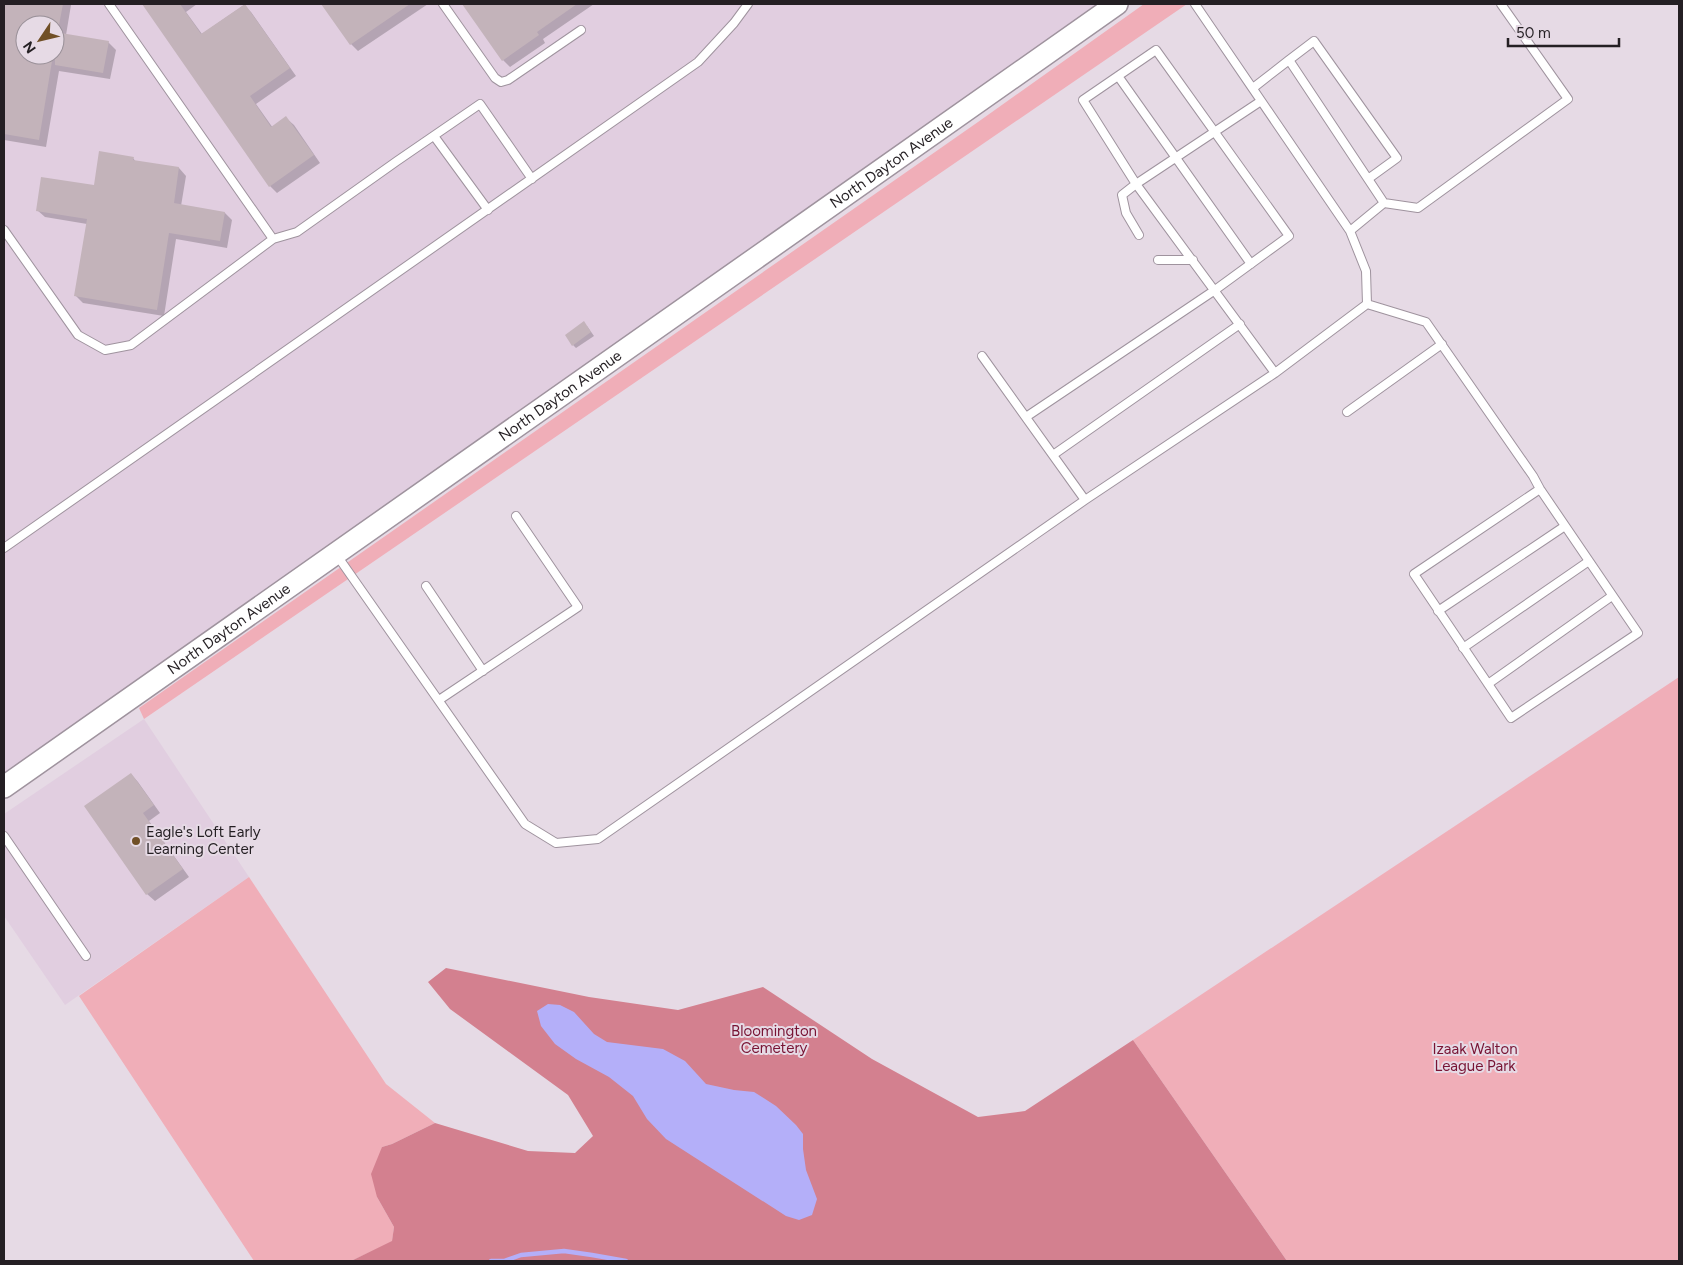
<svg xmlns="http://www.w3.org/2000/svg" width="1683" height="1265" font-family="Figtree,sans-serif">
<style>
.built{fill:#e1cee0;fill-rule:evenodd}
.green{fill:#f0aeb8}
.forest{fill:#d3808f}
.water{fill:#b4aff9}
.shadow{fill:#0003;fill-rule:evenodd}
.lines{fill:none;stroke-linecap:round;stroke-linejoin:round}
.stream{stroke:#b4aff9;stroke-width:4.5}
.building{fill:#c3b3ba}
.service-casing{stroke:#9f939e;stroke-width:10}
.secondary-casing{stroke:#9f939e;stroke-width:24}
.service{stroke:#fff;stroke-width:8}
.secondary{stroke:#fff;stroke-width:21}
.poi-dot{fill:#704f26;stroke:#e6dae5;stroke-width:2}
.labels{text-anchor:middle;stroke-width:4;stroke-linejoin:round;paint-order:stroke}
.street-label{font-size:15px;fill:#241f23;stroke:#e6dae5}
.poi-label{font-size:15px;fill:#241f23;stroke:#e6dae5;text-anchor:start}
.park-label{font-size:15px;fill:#781434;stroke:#e6dae5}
</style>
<rect width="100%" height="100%" fill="#e6dae5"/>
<!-- built -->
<path class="built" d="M 4,4 L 1103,4 L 4,774 ZM 25,25 L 55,25 L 55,55 L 25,55 Z
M 144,719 L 249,877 L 65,1005 L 4,916 L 4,814 Z"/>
<!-- green -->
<path class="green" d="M 1144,4 L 1187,4 L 144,719 L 139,708 L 978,122 Z
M 1679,677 L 1679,1261 L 1287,1261 L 1133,1040 Z
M 249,877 L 386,1084 L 435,1123 L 392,1144 L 382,1147 L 377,1197 L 394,1227 L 392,1242 L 351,1261 L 254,1261 L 79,996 Z"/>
<!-- forest -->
<path class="forest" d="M 446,968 L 589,997 L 678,1010 L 763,987 L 872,1059 L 978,1117 L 1025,1111 L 1133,1040 L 1287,1261 L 351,1261 L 392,1241 L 394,1227 L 377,1197 L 371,1174 L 382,1147 L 392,1144 L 435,1123 L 528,1151 L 575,1153 L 593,1136 L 568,1095 L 450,1009 L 428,982 Z"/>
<!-- water -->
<path class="water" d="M 548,1004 L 560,1005 L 574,1012 L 594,1034 L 607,1042 L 663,1049 L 685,1061 L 706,1084 L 734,1090 L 754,1092 L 776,1106 L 796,1125 L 803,1134 L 803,1149 L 806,1170 L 817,1199 L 812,1215 L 799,1220 L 786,1216 L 666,1139 L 647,1119 L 633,1096 L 609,1077 L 576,1059 L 555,1044 L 541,1026 L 537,1011 Z"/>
<!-- shadow -->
<path class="shadow" d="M 4,4 L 69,4 L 71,5 L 66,35 L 108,42 L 116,50 L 110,79 L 59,71 L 46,147 L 4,140 ZM 25,25 L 55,25 L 55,55 L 25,55 Z
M 143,4 L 197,4 L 186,12 L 202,34 L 244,5 L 251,12 L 296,76 L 256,104 L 273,128 L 286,118 L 294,125 L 320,163 L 277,193 L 270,186 Z
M 331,4 L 428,4 L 358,51 L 351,44 L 325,8 Z
M 464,4 L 594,4 L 543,39 L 545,43 L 510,67 L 503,60 Z
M 133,158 L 136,162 L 179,168 L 186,176 L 181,206 L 225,213 L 232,220 L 227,248 L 176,239 L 164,316 L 83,303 L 76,296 L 87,224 L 45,217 L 37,210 L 95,187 Z
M 587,326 L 594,336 L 576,348 L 573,345 Z
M 131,774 L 138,782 L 160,813 L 149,821 L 189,877 L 155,901 L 147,894 L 86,807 Z"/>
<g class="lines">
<!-- stream -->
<path class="stream" d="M 491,1261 L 504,1261 L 521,1255 L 564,1251 L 592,1255 L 626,1261"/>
</g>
<!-- building -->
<path class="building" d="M 4,4 L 63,4 L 59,25 L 25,25 L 25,55 L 53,55 L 39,140 L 4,134 Z
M 142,4 L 180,4 L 201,34 L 245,4 L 290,68 L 250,96 L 271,127 L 286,116 L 314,155 L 269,187 Z
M 321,4 L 410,4 L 350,45 Z
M 462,4 L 577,4 L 537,32 L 539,35 L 502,61 Z
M 55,32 L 109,41 L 103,73 L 55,65 Z
M 99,151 L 134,157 L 133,160 L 179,167 L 174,203 L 225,212 L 220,241 L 169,233 L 157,310 L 74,296 L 87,219 L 36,211 L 41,177 L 94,185 Z
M 584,321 L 591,332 L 572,346 L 565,335 Z
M 131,773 L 154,805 L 143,813 L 183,869 L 146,895 L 84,806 Z"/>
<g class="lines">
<defs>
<path id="service" d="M 109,4 L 273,239
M 443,4 L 495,78 L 501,82 L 508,80 L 581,30
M 1195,4 L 1350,231 L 1384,203 L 1289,60 L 1253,88
M 1289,60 L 1314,41 L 1397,158 L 1368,179
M 1118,76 L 1251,264
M 434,136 L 488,210
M 1384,203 L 1418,208 L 1568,99 L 1501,4
M 4,230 L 78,335 L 105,350 L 131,345 L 273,239 L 297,232 L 397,161 L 480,104 L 532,179
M 1158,260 L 1193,260
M 1367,304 L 1426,322 L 1533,476 L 1540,489 L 1638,633 L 1511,718 L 1414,574 L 1540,489
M 982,356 L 1085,500
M 1275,373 L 1367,304 L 1366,271 L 1350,231
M 1347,412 L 1442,344
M 1026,417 L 1215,290 L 1289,236 L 1156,50 L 1083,100 L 1136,184 L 1122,195 L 1126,213 L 1139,235
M 1053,455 L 1240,324
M 4,548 L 698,62 L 734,23 L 748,4
M 336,554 L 525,824 L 556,843 L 598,839 L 1085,500 L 1275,373 L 1136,184 L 1261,101
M 426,586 L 483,671
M 1438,611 L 1565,526
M 1463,648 L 1589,561
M 1488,684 L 1612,596
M 439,700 L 578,607 L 516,516
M 4,836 L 86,956"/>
<g id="secondary">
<path id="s1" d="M 4,787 L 1117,4"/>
</g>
</defs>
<!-- service casing -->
<use href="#service" class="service-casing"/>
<!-- secondary casing -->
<use href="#secondary" class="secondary-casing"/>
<!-- service -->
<use href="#service" class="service"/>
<!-- secondary -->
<use href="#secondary" class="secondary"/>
</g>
<!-- markers -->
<circle class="poi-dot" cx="136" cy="841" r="5"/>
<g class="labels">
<!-- street labels -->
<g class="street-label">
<text dy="5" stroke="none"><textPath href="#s1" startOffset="1085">North Dayton Avenue</textPath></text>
<text dy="5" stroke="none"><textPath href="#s1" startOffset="680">North Dayton Avenue</textPath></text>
<text dy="5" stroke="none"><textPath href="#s1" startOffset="275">North Dayton Avenue</textPath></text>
</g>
<!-- poi labels -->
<g class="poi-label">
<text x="146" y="837">Eagle's Loft Early<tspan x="146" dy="17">Learning Center</tspan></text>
</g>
<!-- park labels -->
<g class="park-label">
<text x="774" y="1036">Bloomington<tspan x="774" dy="17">Cemetery</tspan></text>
<text x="1475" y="1054">Izaak Walton<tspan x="1475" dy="17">League Park</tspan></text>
</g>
</g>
<!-- border -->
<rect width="1683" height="1265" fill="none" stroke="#241f23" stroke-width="10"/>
<!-- north arrow -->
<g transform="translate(40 40) rotate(235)"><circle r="24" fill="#e6dae5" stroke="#988f97"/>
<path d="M0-4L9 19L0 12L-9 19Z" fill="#704f26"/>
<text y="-8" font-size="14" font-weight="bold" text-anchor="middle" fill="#241f23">N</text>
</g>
<!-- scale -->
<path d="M1508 38v8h111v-8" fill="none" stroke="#241f23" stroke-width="2.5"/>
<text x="1516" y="38" font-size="15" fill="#241f23" stroke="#e6dae5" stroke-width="4" paint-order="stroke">50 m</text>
</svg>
